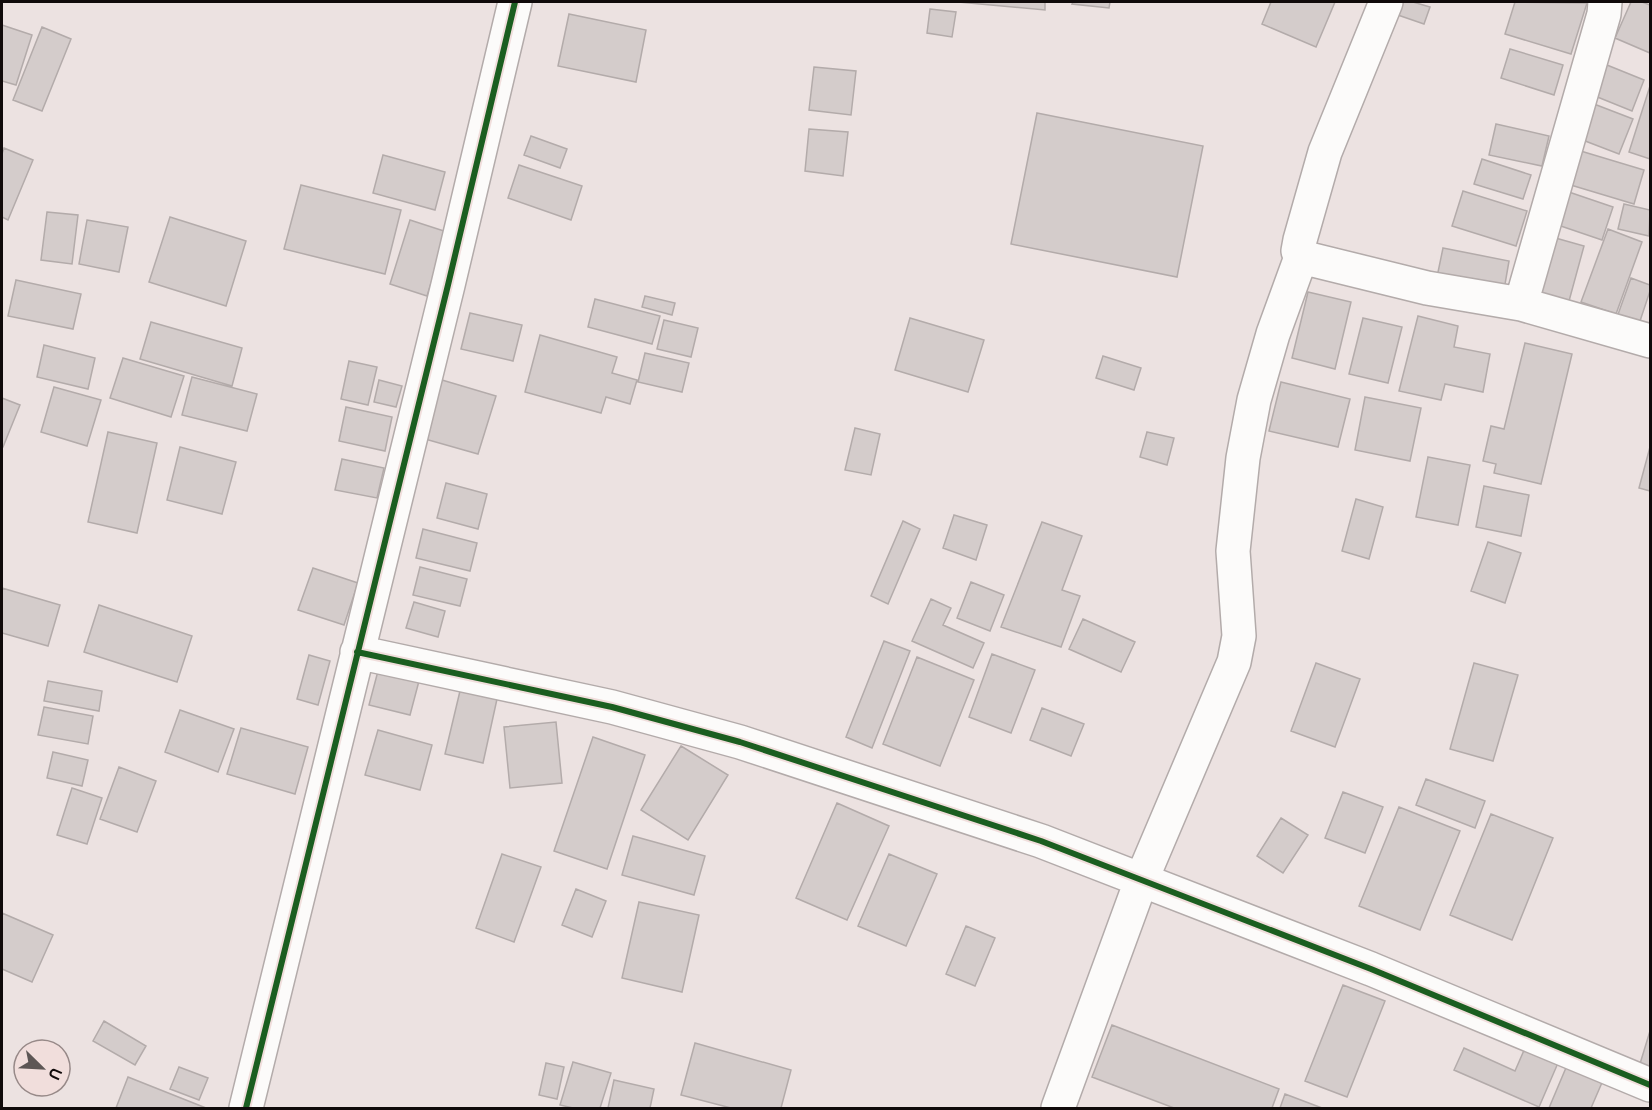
<svg xmlns="http://www.w3.org/2000/svg" width="1652" height="1110" font-family="Overpass,sans-serif">
<style>
.building{fill:#d4cccb;stroke:#b3abaa;stroke-width:1.5}
.lines{fill:none;stroke-linecap:round;stroke-linejoin:round}
.minor-casing{stroke:#b3abaa;stroke-width:36}
.minor{stroke:#fcfbfa;stroke-width:33}
.cycleway-casing{stroke:#f1dedc;stroke-width:10}
.cycleway{stroke:#1b5e20;stroke-width:6}
</style>
<rect width="100%" height="100%" fill="#ece2e1"/>
<!-- building -->
<path class="building" d="M 958,2 L 1045,2 L 1045,10 Z
M 1073,2 L 1110,2 L 1109,8 L 1072,4 Z
M 1271,2 L 1335,2 L 1316,47 L 1262,24 Z
M 1396,2 L 1413,2 L 1430,7 L 1424,24 L 1392,13 Z
M 1515,2 L 1587,3 L 1571,54 L 1505,34 Z
M 1631,2 L 1642,2 L 1650,5 L 1650,53 L 1615,38 Z
M 930,9 L 956,12 L 952,37 L 927,33 Z
M 569,14 L 646,30 L 636,82 L 558,66 Z
M 2,25 L 32,35 L 16,85 L 2,81 Z
M 42,27 L 71,39 L 42,111 L 13,100 Z
M 1510,49 L 1563,65 L 1554,95 L 1501,78 Z
M 1602,63 L 1644,80 L 1632,111 L 1590,94 Z
M 814,67 L 856,71 L 851,115 L 809,110 Z
M 1650,86 L 1650,159 L 1629,152 Z
M 1594,104 L 1633,119 L 1619,154 L 1580,139 Z
M 1037,113 L 1203,146 L 1177,277 L 1011,244 Z
M 1496,124 L 1549,136 L 1542,166 L 1489,155 Z
M 809,129 L 848,132 L 843,176 L 805,171 Z
M 531,136 L 567,149 L 560,168 L 524,155 Z
M 4,148 L 33,160 L 8,220 L 2,217 L 2,154 Z
M 1574,149 L 1644,170 L 1634,204 L 1564,183 Z
M 383,155 L 445,172 L 435,210 L 373,193 Z
M 1482,159 L 1531,175 L 1523,199 L 1474,184 Z
M 519,165 L 582,186 L 571,220 L 508,198 Z
M 301,185 L 401,210 L 385,274 L 284,249 Z
M 1560,189 L 1613,207 L 1602,240 L 1549,222 Z
M 1463,191 L 1527,211 L 1516,246 L 1452,226 Z
M 1624,204 L 1650,210 L 1649,236 L 1618,229 Z
M 47,212 L 78,215 L 72,264 L 41,260 Z
M 170,217 L 246,241 L 226,306 L 149,282 Z
M 87,220 L 128,227 L 119,272 L 79,264 Z
M 410,220 L 447,232 L 427,296 L 390,284 Z
M 1608,229 L 1642,242 L 1616,314 L 1581,302 Z
M 1552,237 L 1584,246 L 1566,312 L 1535,304 Z
M 1443,248 L 1509,261 L 1504,290 L 1437,277 Z
M 1631,278 L 1650,285 L 1650,291 L 1638,327 L 1616,320 Z
M 16,280 L 81,294 L 73,329 L 8,316 Z
M 1308,292 L 1351,302 L 1335,369 L 1292,358 Z
M 645,296 L 675,303 L 672,315 L 642,307 Z
M 595,299 L 660,316 L 652,344 L 588,327 Z
M 470,313 L 522,325 L 513,361 L 461,349 Z
M 1418,316 L 1458,326 L 1454,347 L 1490,354 L 1483,392 L 1445,384 L 1441,400 L 1399,391 Z
M 910,318 L 984,340 L 968,392 L 895,370 Z
M 1363,318 L 1402,327 L 1388,383 L 1349,374 Z
M 664,320 L 698,328 L 691,357 L 657,349 Z
M 151,322 L 242,348 L 232,386 L 140,359 Z
M 540,335 L 617,357 L 612,373 L 637,380 L 630,404 L 606,397 L 601,413 L 525,392 Z
M 1525,343 L 1572,354 L 1541,484 L 1494,473 L 1496,464 L 1483,461 L 1491,426 L 1504,429 Z
M 44,345 L 95,358 L 88,389 L 37,377 Z
M 645,353 L 689,363 L 682,392 L 638,382 Z
M 1103,356 L 1141,368 L 1134,390 L 1096,378 Z
M 123,358 L 184,376 L 171,417 L 110,398 Z
M 349,361 L 377,367 L 368,405 L 341,399 Z
M 192,377 L 257,394 L 247,431 L 182,415 Z
M 379,380 L 402,386 L 396,407 L 374,402 Z
M 442,380 L 496,396 L 478,454 L 425,439 Z
M 1281,382 L 1350,399 L 1338,447 L 1269,431 Z
M 54,387 L 101,400 L 87,446 L 41,432 Z
M 1365,397 L 1421,408 L 1410,461 L 1355,450 Z
M 2,398 L 20,405 L 3,447 L 2,447 Z
M 346,407 L 392,417 L 385,451 L 339,441 Z
M 855,428 L 880,434 L 871,475 L 845,470 Z
M 108,432 L 157,443 L 137,533 L 88,522 Z
M 1147,432 L 1174,438 L 1167,465 L 1140,457 Z
M 180,447 L 236,462 L 222,514 L 167,500 Z
M 1650,447 L 1650,491 L 1639,488 Z
M 1428,457 L 1470,465 L 1458,525 L 1416,517 Z
M 342,459 L 384,468 L 377,498 L 335,490 Z
M 446,483 L 487,494 L 478,529 L 437,518 Z
M 1484,486 L 1529,495 L 1521,536 L 1476,527 Z
M 1356,499 L 1383,507 L 1369,559 L 1342,551 Z
M 954,515 L 987,525 L 976,560 L 943,548 Z
M 903,521 L 920,529 L 888,604 L 871,596 Z
M 1042,522 L 1082,536 L 1062,590 L 1080,596 L 1061,647 L 1001,627 Z
M 423,529 L 477,543 L 470,571 L 416,558 Z
M 1488,542 L 1521,553 L 1505,603 L 1471,591 Z
M 420,567 L 467,579 L 460,606 L 413,595 Z
M 313,568 L 358,583 L 344,625 L 298,610 Z
M 971,582 L 1004,595 L 990,631 L 957,618 Z
M 2,588 L 60,605 L 48,646 L 2,633 Z
M 931,599 L 951,608 L 943,625 L 984,643 L 973,668 L 912,641 Z
M 414,602 L 445,611 L 438,637 L 406,628 Z
M 99,605 L 192,636 L 177,682 L 84,652 Z
M 1083,619 L 1135,642 L 1121,672 L 1069,649 Z
M 884,641 L 910,651 L 872,748 L 846,737 Z
M 992,654 L 1035,670 L 1011,733 L 969,717 Z
M 309,655 L 330,661 L 318,705 L 297,699 Z
M 917,657 L 974,680 L 940,766 L 883,744 Z
M 1316,663 L 1360,679 L 1335,747 L 1291,731 Z
M 1474,663 L 1518,675 L 1493,761 L 1450,749 Z
M 378,671 L 419,681 L 410,715 L 369,705 Z
M 48,681 L 102,691 L 99,711 L 44,701 Z
M 460,691 L 497,699 L 483,763 L 445,754 Z
M 44,707 L 93,716 L 88,744 L 38,735 Z
M 1042,708 L 1084,724 L 1071,756 L 1030,740 Z
M 180,710 L 234,729 L 218,772 L 165,752 Z
M 556,722 L 562,783 L 510,788 L 504,727 Z
M 241,728 L 308,747 L 295,794 L 227,774 Z
M 378,730 L 432,745 L 420,790 L 365,775 Z
M 593,737 L 645,755 L 607,869 L 554,851 Z
M 681,746 L 728,775 L 688,840 L 641,810 Z
M 53,752 L 88,760 L 82,786 L 47,778 Z
M 119,767 L 156,781 L 137,832 L 100,819 Z
M 1426,779 L 1485,801 L 1475,828 L 1416,805 Z
M 72,788 L 102,798 L 87,844 L 57,835 Z
M 1343,792 L 1383,807 L 1365,853 L 1325,838 Z
M 837,803 L 889,826 L 847,920 L 796,898 Z
M 1399,807 L 1460,831 L 1420,930 L 1359,906 Z
M 1491,814 L 1553,838 L 1512,940 L 1450,915 Z
M 1281,818 L 1308,835 L 1283,873 L 1257,856 Z
M 633,836 L 705,856 L 694,895 L 622,875 Z
M 502,854 L 541,867 L 514,942 L 476,928 Z
M 889,854 L 937,874 L 906,946 L 858,926 Z
M 576,889 L 606,901 L 592,937 L 562,925 Z
M 639,902 L 699,915 L 682,992 L 622,978 Z
M 2,913 L 53,935 L 32,982 L 2,969 Z
M 966,926 L 995,938 L 975,986 L 946,974 Z
M 1343,985 L 1385,1001 L 1347,1097 L 1305,1081 Z
M 104,1021 L 146,1046 L 135,1065 L 93,1041 Z
M 1112,1025 L 1279,1089 L 1272,1108 L 1174,1108 L 1092,1077 Z
M 1650,1031 L 1650,1071 L 1639,1067 Z
M 695,1043 L 791,1070 L 781,1108 L 731,1108 L 681,1095 Z
M 1464,1048 L 1515,1071 L 1525,1048 L 1558,1063 L 1539,1107 L 1454,1070 Z
M 573,1062 L 611,1073 L 600,1108 L 573,1108 L 560,1105 Z
M 546,1063 L 564,1067 L 557,1099 L 539,1095 Z
M 1568,1063 L 1604,1078 L 1591,1108 L 1549,1108 Z
M 179,1067 L 208,1078 L 199,1100 L 170,1089 Z
M 128,1077 L 206,1108 L 116,1108 Z
M 614,1080 L 654,1089 L 650,1108 L 608,1108 Z
M 1285,1094 L 1322,1108 L 1280,1108 Z"/>
<g class="lines">
<defs>
<path id="minor" d="M 1386,2 L 1325,152 L 1300,240 L 1298,251 L 1301,257 L 1427,288 L 1521,304 L 1650,341
M 1521,304 L 1604,14 L 1605,2
M 357,652 L 612,707 L 740,742 L 1041,841 L 1371,969 L 1650,1085
M 246,1108 L 448,285 L 515,2
M 1058,1108 L 1141,881 L 1234,662 L 1239,636 L 1233,551 L 1243,458 L 1254,400 L 1273,334 L 1301,257"/>
</defs>
<!-- minor casing -->
<use href="#minor" class="minor-casing"/>
<!-- minor -->
<use href="#minor" class="minor"/>
<defs>
<path id="cycleway" d="M 357,652 L 612,707 L 740,742 L 1041,841 L 1371,969 L 1650,1085
M 246,1108 L 448,285 L 515,2"/>
</defs>
<!-- cycleway casing -->
<use href="#cycleway" class="cycleway-casing"/>
<!-- cycleway -->
<use href="#cycleway" class="cycleway"/>
</g>
<!-- border -->
<rect width="1652" height="1110" fill="none" stroke="#100a0a" stroke-width="6"/>
<!-- north arrow -->
<g transform="translate(42 1068) rotate(114)"><circle r="28" fill="#f1dedc" stroke="#978988" stroke-width="1.5"/>
<path d="M0-4.5L10 22L0 15L-10 22Z" fill="#5d5655"/>
<text y="-9" font-size="16" font-weight="bold" text-anchor="middle" fill="#100a0a">U</text>
</g>
</svg>
